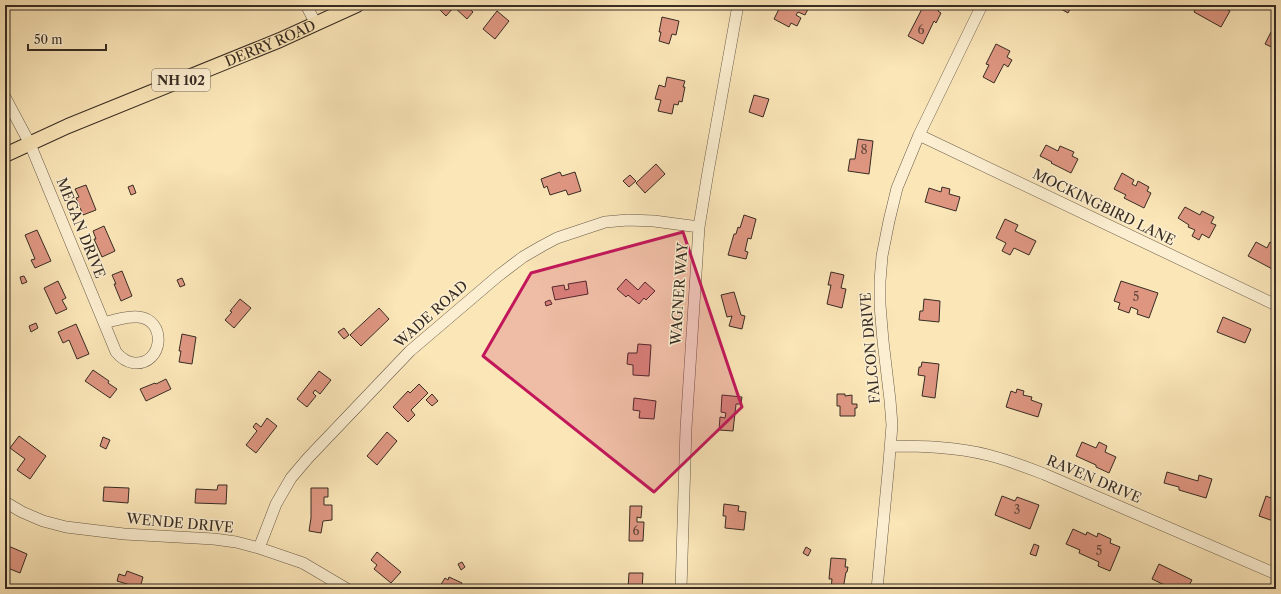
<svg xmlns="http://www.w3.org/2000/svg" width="1281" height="594" font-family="'Libre Caslon Text',serif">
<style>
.building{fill:#de9681;stroke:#372c23}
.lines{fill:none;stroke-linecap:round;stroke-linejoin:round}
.minor-casing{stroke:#685a48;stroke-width:12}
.major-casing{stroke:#372c23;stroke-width:16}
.minor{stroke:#fcefd1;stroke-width:11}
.major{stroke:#fbe6b8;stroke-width:14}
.marked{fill:#c2185b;fill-opacity:0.2;stroke:#c2185b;stroke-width:3;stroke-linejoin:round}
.labels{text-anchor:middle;stroke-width:3;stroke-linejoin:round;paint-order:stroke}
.number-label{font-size:12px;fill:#61463a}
.shield{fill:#fcefd1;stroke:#726657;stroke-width:1}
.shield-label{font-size:13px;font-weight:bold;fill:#372c23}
.street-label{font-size:14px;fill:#372c23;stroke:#fcefd1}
</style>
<rect width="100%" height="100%" fill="#fbe6b8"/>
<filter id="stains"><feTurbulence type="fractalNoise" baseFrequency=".005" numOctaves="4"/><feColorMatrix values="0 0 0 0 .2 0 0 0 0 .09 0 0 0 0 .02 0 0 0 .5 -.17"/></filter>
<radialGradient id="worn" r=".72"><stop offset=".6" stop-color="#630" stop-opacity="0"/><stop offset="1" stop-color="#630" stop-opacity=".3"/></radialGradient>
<!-- building -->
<path class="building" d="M 439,5 L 465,5 L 473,12 L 467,19 L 454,7 L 446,16 L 440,10 L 442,8 Z
M 781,5 L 810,5 L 805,15 L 798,12 L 796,15 L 801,18 L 797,26 L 791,23 L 789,27 L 774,19 Z
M 924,5 L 932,5 L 939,9 L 938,11 L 941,13 L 936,23 L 934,21 L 923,44 L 908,36 Z
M 1062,5 L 1072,5 L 1068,13 L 1061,9 Z
M 1197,5 L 1219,5 L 1230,11 L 1221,27 L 1194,12 Z
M 497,11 L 509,21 L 495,39 L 483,29 Z
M 662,17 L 679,21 L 676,35 L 672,34 L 669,44 L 659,41 L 661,32 L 659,32 Z
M 1271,32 L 1276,34 L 1276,49 L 1265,44 Z
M 996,44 L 1010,51 L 1007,57 L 1012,60 L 1008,67 L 1004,64 L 994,83 L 983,77 L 989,65 L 986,64 Z
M 667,77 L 685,81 L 683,87 L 685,87 L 682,102 L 679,101 L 678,105 L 674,104 L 672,114 L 658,111 L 661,100 L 655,99 L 659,85 L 665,87 Z
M 754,95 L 769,99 L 763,117 L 749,112 Z
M 858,139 L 873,141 L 869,174 L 848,171 L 850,159 L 855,159 Z
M 1046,145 L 1058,151 L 1060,146 L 1074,152 L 1072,156 L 1078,159 L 1071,173 L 1051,163 L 1052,162 L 1040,156 Z
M 656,164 L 665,174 L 645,193 L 636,183 Z
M 560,172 L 562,176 L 575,172 L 581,191 L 568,195 L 566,190 L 550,195 L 547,186 L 544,188 L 541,179 Z
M 1122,173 L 1134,180 L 1132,184 L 1136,186 L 1138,181 L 1149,187 L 1147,191 L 1151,193 L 1144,208 L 1124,198 L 1126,195 L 1114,189 Z
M 630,175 L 636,181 L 629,187 L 623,181 Z
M 86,185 L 96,210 L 83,215 L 76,198 L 79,197 L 75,189 Z
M 133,185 L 136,193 L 131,195 L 128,187 Z
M 942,187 L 950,189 L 949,194 L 960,197 L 956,211 L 925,202 L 929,188 L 941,192 Z
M 1185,207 L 1200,215 L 1202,211 L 1214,217 L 1211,223 L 1216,225 L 1209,238 L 1202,234 L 1199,240 L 1192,236 L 1195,230 L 1188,227 L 1189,225 L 1178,218 Z
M 744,215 L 756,219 L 751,239 L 748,238 L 745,251 L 748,252 L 746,259 L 728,255 L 734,234 L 736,234 L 738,227 L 740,228 Z
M 1005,219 L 1018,225 L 1015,231 L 1036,241 L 1029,255 L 1014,248 L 1010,255 L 1002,251 L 1006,243 L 996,238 Z
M 104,226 L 115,251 L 102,257 L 94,239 L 96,239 L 93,231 Z
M 37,230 L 51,261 L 35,268 L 31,260 L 35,259 L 25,235 Z
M 1256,242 L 1267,248 L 1270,242 L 1276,245 L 1276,271 L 1248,256 Z
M 122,271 L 132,296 L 121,301 L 114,284 L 116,284 L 112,275 Z
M 831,272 L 844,275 L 841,288 L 846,289 L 842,308 L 827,304 L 831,285 L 828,285 Z
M 24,276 L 27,282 L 22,284 L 20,277 Z
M 182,278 L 185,285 L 180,287 L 177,280 Z
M 626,279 L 638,290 L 645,282 L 655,291 L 646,300 L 644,298 L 639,304 L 628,295 L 626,297 L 617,289 Z
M 58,281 L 66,298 L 62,300 L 67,309 L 56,314 L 44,288 Z
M 586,281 L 588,294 L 555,300 L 552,287 L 564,285 L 565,290 L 569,289 L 568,284 Z
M 1121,281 L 1158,293 L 1149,318 L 1137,314 L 1138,310 L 1131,307 L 1129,313 L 1118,309 L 1120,303 L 1114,301 Z
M 734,292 L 741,315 L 745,316 L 742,329 L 729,326 L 732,316 L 727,317 L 721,295 Z
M 240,299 L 251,308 L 234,328 L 225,320 L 232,312 L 230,311 Z
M 924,299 L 940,301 L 939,322 L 919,320 L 920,311 L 923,311 Z
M 550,300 L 552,304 L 546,306 L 545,302 Z
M 379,308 L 389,319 L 361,346 L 350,335 Z
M 1223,317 L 1251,329 L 1245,343 L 1217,332 Z
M 36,323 L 38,328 L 31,332 L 29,326 Z
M 76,324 L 89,354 L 77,359 L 69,340 L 63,343 L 58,332 Z
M 344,328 L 349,335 L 344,339 L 338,332 Z
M 182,334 L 196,337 L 192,364 L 179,362 L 181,351 L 179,351 Z
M 638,344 L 651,345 L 649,376 L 633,375 L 633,365 L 627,364 L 628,353 L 637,353 Z
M 922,362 L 939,364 L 935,398 L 922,396 L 925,376 L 918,375 L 919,367 L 921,367 Z
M 93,370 L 109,381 L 108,383 L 117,389 L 110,398 L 85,381 Z
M 319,371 L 331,380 L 320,394 L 315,390 L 313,393 L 316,396 L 307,407 L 297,399 Z
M 166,379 L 171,389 L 146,401 L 140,389 L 155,383 L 156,384 Z
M 419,384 L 428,393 L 411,410 L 415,415 L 408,422 L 393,407 L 408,391 L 410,393 Z
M 1017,389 L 1024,391 L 1023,395 L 1032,397 L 1031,400 L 1042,404 L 1038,417 L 1006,407 L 1011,391 L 1016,393 Z
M 432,394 L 438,401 L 432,406 L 426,400 Z
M 837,394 L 845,394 L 845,396 L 852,395 L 852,404 L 857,404 L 857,408 L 855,408 L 855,416 L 840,416 L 840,406 L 837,406 Z
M 722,395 L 742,397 L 741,404 L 736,404 L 733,431 L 719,430 L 720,417 L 725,418 L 726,413 L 721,412 Z
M 634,398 L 656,401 L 654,419 L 639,418 L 640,411 L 633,410 Z
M 267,418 L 277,426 L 256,453 L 246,445 L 257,431 L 253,427 L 256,423 L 261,427 Z
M 387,432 L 397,441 L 377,465 L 367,456 Z
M 19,436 L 46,456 L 30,479 L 17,470 L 25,459 L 10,448 Z
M 103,437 L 110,440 L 106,449 L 100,446 Z
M 1082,442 L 1096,448 L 1099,442 L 1107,446 L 1105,452 L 1116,457 L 1109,473 L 1096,467 L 1096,465 L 1076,456 Z
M 1167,472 L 1198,481 L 1199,475 L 1212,479 L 1206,498 L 1179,490 L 1179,487 L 1164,483 Z
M 218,485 L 227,485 L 226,504 L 195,503 L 196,489 L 217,490 Z
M 104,487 L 129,488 L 128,503 L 103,501 Z
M 311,488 L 328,488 L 328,497 L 324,497 L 324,505 L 332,505 L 332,520 L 323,521 L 321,533 L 309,531 L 311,518 Z
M 1002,496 L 1015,501 L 1017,497 L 1039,505 L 1030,529 L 995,515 Z
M 1266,496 L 1276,500 L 1276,522 L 1259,516 Z
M 724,504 L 739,506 L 738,511 L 746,512 L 744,530 L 725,528 L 726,516 L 723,516 Z
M 630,506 L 642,506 L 641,518 L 637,517 L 637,522 L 644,522 L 643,541 L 629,541 Z
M 1073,529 L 1086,535 L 1087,532 L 1097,537 L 1098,533 L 1111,539 L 1110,543 L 1120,547 L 1110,571 L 1098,566 L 1099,562 L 1079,553 L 1080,550 L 1066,544 Z
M 1034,544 L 1039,546 L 1036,556 L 1030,554 Z
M 6,545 L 27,554 L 20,573 L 5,567 L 5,548 Z
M 806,547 L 811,550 L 808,556 L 803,553 Z
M 377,552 L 401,572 L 391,583 L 374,569 L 377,565 L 371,560 Z
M 831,558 L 846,559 L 845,567 L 848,567 L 847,572 L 846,572 L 843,589 L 831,589 L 832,579 L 829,579 Z
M 462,562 L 465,567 L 461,570 L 458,564 Z
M 1159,564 L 1192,580 L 1187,589 L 1173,589 L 1152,579 Z
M 127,571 L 143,577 L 140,588 L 117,581 L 119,574 L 125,576 Z
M 629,573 L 643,573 L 642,589 L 618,589 L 628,589 Z
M 449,577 L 462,583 L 460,587 L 464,589 L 446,589 L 440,586 L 445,578 L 448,580 Z
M 178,586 L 196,589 L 178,589 Z
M 912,586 L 926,588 L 926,589 L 912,589 Z"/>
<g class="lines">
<defs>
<path id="minor" d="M 306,5 L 316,24
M 5,97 L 30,144 L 116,352 C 121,358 126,362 134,363 C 164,365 167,319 138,317 C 127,316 114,320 104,323
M 919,135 L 1276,305
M 890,446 C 923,446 956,447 988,455 C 1008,460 1026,467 1044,474 L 1276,574
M 5,502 L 22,512 L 43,521 L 66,527 L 124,534 L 214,539 L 236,542 L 259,548 L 303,563 L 347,589
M 259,548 L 276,504 L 291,478 L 308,458 L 410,351 L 498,276 L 523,257 L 542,246 L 557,238 L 605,222 L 628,220 L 654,221 L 699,227
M 681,589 L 686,428 L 699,227 L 708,172 L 738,5
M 877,589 L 889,462 L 892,425 L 890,400 L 883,341 L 880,305 L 880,281 L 882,256 L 889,221 L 897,188 L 919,135 L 982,5"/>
<g id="major">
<path id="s1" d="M 5,155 L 68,126 L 280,40 L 357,5"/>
</g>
</defs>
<!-- minor casing -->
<use href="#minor" class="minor-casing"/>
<!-- major casing -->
<use href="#major" class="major-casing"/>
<!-- minor -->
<use href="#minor" class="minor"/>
<!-- major -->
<use href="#major" class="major"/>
</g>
<!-- marked area -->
<path class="marked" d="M 683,232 L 742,407 L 654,492 L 483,356 L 531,273 Z"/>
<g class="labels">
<!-- number labels -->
<g class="number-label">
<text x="921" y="34">6</text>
<text x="864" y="154">8</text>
<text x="1136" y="301">5</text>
<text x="1017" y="514">3</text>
<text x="636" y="535">6</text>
<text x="1099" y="555">5</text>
</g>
<!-- shield labels -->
<rect class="shield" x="152" y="69" width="58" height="22" rx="3"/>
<g class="shield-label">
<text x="181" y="85">NH 102</text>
</g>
<!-- street labels -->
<g class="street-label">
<text dy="5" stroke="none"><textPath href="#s1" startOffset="288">DERRY ROAD</textPath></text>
<text transform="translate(1104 207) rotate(26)" y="5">MOCKINGBIRD LANE</text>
<text transform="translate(81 228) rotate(68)" y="5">MEGAN DRIVE</text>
<text transform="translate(679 294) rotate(-86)" y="5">WAGNER WAY</text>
<text transform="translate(431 314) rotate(-42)" y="5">WADE ROAD</text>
<text transform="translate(870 348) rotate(-95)" y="5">FALCON DRIVE</text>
<text transform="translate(1094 479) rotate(23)" y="5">RAVEN DRIVE</text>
<text transform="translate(180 523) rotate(5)" y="5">WENDE DRIVE</text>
</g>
</g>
<!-- margin -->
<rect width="1281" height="594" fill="none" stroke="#fbe6b8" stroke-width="20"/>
<rect x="6" y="6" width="1269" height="582" fill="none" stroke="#372c23" stroke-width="2"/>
<rect x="10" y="10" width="1261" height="574" fill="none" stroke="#372c23"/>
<!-- scale -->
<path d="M28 44v6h78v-6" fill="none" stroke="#372c23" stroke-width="2"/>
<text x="34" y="44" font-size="12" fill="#372c23" stroke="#fcefd1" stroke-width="3" paint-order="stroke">50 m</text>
<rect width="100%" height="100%" filter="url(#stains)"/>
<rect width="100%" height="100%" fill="url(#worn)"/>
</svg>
